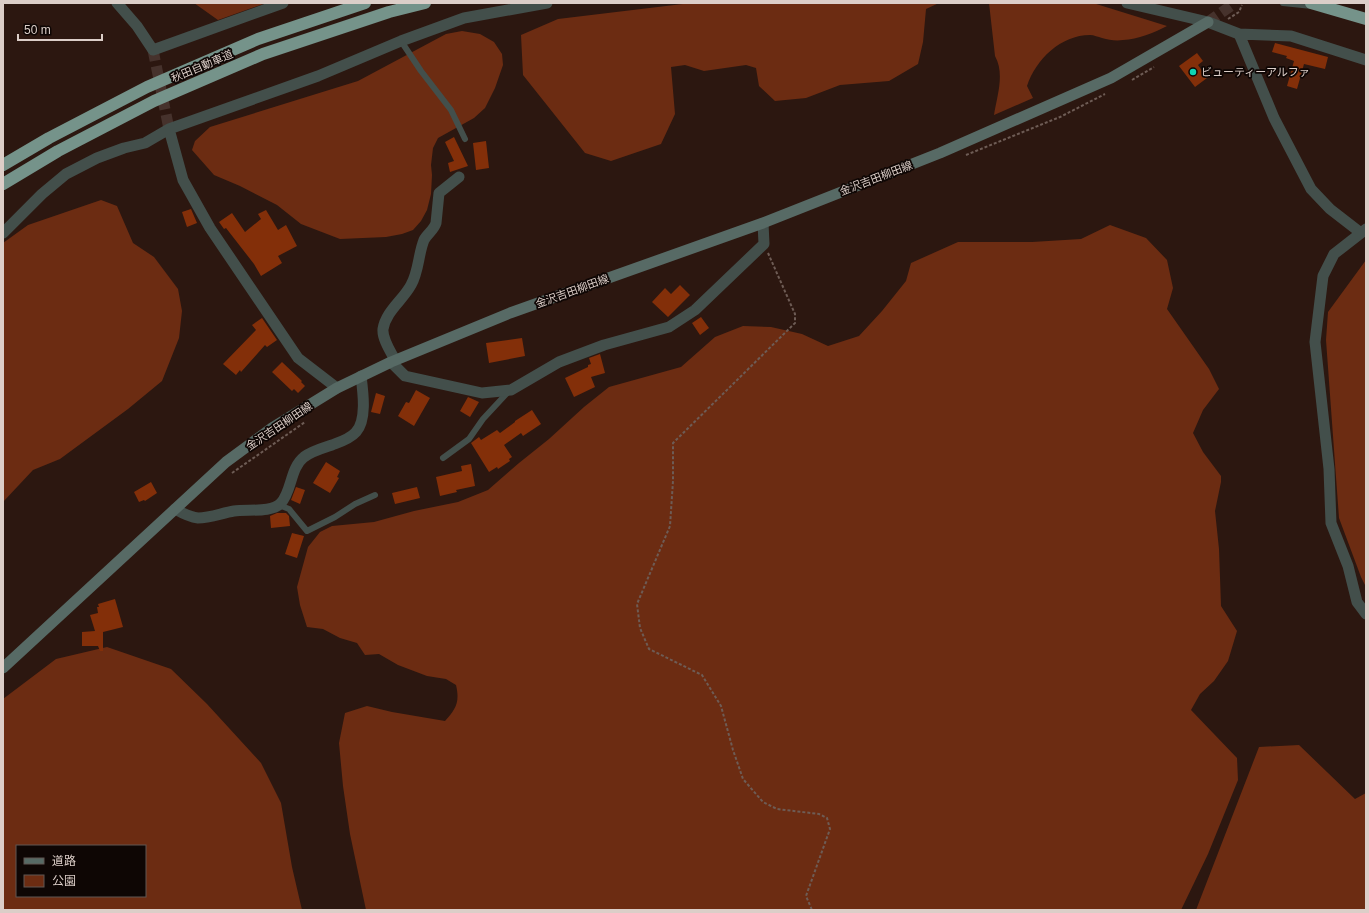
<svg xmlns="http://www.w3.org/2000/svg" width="1369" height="913" font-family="Helvetica,'Noto Sans JP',sans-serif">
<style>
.green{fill:#6c2c12;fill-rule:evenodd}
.building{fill:#832f09}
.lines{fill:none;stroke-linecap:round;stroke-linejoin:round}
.minor-tunnel{stroke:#46322c;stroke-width:11;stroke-dasharray:11 5.5;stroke-linecap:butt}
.secondary-tunnel{stroke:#46322c;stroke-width:11;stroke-dasharray:11 5.5;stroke-linecap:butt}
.path{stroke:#6e5c55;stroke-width:2;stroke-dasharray:3 2;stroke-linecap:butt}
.service{stroke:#434f4b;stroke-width:6}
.minor{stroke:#434f4b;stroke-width:11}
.secondary{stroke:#576a65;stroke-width:11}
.motorway{stroke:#75938a;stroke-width:12}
.poi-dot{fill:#0fd5b4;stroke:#0e0604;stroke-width:1.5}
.labels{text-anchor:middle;stroke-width:3.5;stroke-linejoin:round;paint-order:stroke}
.street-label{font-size:11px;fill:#dccec8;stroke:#0e0604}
.poi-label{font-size:11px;fill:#dccec8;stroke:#0e0604;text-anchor:start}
</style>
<rect width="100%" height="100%" fill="#2c1710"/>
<!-- green -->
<path class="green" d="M 194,3 L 266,3 L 218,20 Z
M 691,3 L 939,3 L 926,9 L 923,42 L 918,64 L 889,81 L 840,85 L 806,98 L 775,101 L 759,86 L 756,68 L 746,65 L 704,71 L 685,65 L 671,67 L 675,114 L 661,144 L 611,161 L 585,153 L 523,75 L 521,35 L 558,19 Z
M 989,3 L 1093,3 L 1167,26 C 1154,33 1138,39 1123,40 C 1116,41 1109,40 1102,38 C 1098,37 1094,35 1090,35 C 1061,35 1036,59 1027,86 L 1033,98 L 994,115 C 997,96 1005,74 995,56 Z
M 462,31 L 480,34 L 494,42 L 502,54 L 503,65 L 495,88 L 485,108 L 474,118 L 438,138 L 433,148 L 431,165 L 432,175 L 431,194 L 427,210 L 421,221 L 413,230 L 402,234 L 386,237 L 340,239 L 301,224 L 277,205 L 240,186 L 214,175 L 192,150 L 195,141 L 210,127 L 358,81 L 446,34 Z
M 101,200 L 117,206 L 133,243 L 154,257 L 178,289 L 182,311 L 179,338 L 162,381 L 128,409 L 60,459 L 33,470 L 3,502 L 3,243 L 28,225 Z
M 1110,225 L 1146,238 L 1167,260 L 1173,288 L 1167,309 L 1209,369 L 1219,389 L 1203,410 L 1193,433 L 1203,452 L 1221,476 L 1221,482 L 1215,511 L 1219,549 L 1221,606 L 1237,631 L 1228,661 L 1214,681 L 1200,694 L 1191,710 L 1237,758 L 1238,780 L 1208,854 L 1181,910 L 366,910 L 350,834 L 343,786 L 339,743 L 345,713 L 367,706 L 392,712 L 445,721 C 456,709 460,702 456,685 L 446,679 L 427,676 L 398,665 L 379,654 L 365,655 L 357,643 L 340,638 L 323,629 L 307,627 L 300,605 L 297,587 L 308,547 L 320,532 L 332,526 L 374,522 L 414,511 L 458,502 L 488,490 L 519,463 L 549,439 L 584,407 L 609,387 L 681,367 L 715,337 L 743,326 L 771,327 L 802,334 L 828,346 L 859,336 L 882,311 L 906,281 L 911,263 L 958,242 L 1032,242 L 1081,239 Z
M 1366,260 L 1366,587 L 1361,577 L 1339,518 L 1326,340 L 1328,312 Z
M 107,647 L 171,669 L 207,704 L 261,763 L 281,803 L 292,867 L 302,910 L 3,910 L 3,699 L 56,659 ZM 17,846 L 145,846 L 145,896 L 17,896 Z
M 1299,745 L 1355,799 L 1366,793 L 1366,910 L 1196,910 L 1259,747 Z"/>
<!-- building -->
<path class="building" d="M 1275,43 L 1328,57 L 1325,69 L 1304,64 L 1297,89 L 1287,86 L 1294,61 L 1286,58 L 1287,56 L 1272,52 Z
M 1197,53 L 1203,61 L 1198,65 L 1207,78 L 1195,87 L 1179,66 Z
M 454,137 L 468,166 L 450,172 L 448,163 L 454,161 L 445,142 Z
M 486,141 L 489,168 L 476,170 L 473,143 Z
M 191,209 L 197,223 L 187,227 L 182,212 Z
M 266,210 L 278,230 L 286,225 L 297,246 L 278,256 L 282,263 L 261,276 L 254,264 L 226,228 L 224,229 L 219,222 L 232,213 L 245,232 L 261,219 L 258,214 Z
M 680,285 L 690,295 L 668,317 L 652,302 L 665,288 L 671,294 Z
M 701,317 L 709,328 L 700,335 L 692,323 Z
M 262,318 L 277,340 L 267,347 L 265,345 L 241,372 L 240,370 L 236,375 L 223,364 L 256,330 L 252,325 Z
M 522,338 L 525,356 L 489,363 L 486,343 Z
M 600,354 L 605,373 L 591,377 L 595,387 L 574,397 L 565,378 L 588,367 L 588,365 L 591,364 L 589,358 Z
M 282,362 L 302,381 L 301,382 L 305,386 L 298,393 L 294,389 L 292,391 L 272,372 Z
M 416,390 L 430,398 L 414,426 L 398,416 L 406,402 L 409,403 Z
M 376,393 L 385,396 L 380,414 L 371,412 Z
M 468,397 L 479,402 L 470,417 L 460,411 Z
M 532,410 L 541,424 L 523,436 L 521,433 L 504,445 L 512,457 L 509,459 L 510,461 L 498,469 L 497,467 L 489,472 L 471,443 L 479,437 L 481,440 L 497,430 L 500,433 L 515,422 L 515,421 Z
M 326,462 L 340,471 L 337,477 L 339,478 L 330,493 L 313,483 Z
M 471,464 L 475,486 L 456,490 L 457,492 L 440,496 L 436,477 L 462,471 L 461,466 Z
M 151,482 L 157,493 L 145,501 L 144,500 L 139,502 L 134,492 Z
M 296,487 L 305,490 L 300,504 L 291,500 Z
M 417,487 L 420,498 L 395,504 L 392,493 Z
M 277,513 L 286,513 L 289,516 L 290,526 L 271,528 L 270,516 Z
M 292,533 L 304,536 L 297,558 L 285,554 Z
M 115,599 L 123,627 L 103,632 L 103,651 L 100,651 L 98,646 L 82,646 L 82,632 L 95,631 L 90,615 L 98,613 L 97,607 L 99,607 L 98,604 Z"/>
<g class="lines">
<!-- minor-tunnel -->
<path class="minor-tunnel" d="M 153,50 L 169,129"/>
<!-- secondary-tunnel -->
<path class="secondary-tunnel" d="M 1208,22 L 1235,3"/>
<!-- path -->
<path class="path" d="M 1228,19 L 1239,12 L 1242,5
M 1132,80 L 1154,67
M 966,155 L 1060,117 L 1105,94
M 768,253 L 795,314 L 795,323 L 673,443 L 673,481 L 670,526 L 637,604 L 640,628 L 649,649 L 702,675 L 721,706 L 733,750 L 743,779 L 763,802 L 777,809 L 819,814 L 827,818 L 830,829 L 806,896 L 812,910
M 232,473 L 305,422"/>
<!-- service -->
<path class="service" d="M 1283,3 L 1312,6
M 401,41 L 421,71 L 451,110 L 465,139
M 443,458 L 469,439 L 483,419 L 509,391
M 279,505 L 289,509 L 307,531 L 335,517 L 355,504 L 375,495"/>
<!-- minor -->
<path class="minor" d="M 117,3 L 137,26 L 153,50 L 283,3
M 1127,3 L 1208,22 L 1239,34 L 1291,36 L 1366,60
M 1239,34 L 1274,118 L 1311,189 L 1330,209 L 1361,233
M 169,129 L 183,180 L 210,228 L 298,358 L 337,388
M 1366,229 L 1334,254 L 1323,276 L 1315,342 L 1329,469 L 1331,523 L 1348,566 L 1357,602 L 1366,614
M 3,233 L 42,194 L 66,174 L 97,158 L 124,148 L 145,143 L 169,129 L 318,76 L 401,41 L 464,18 L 547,3
M 395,360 C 391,352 382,339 383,329 C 386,311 403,300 411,285 C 419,271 418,255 424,240 C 427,234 434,230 436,223 L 439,193 L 459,177
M 391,362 L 405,376 L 482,393 L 511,390 L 559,362 L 604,345 L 669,327 L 695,310 L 764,244 L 763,223
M 175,509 C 182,513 189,517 198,518 C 210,518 222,513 234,511 C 247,509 272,513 281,503 C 292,491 290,468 304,457 C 312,451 323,448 332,445 C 340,442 350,439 356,432 C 367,420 363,392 361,376"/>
<!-- secondary -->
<path class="secondary" d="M 3,668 L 226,462 L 272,428 L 337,388 L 391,362 L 510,313 L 763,223 L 940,153 L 1111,78 L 1208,22"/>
<!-- motorway -->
<path class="motorway" d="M 1311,3 L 1366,19
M 3,165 L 49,138 L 147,87 L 258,39 L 365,3
M 3,184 L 58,151 L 154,101 L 263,54 L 389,12 L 425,3"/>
</g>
<!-- markers -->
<circle class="poi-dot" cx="1193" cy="72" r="4"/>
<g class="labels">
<!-- street labels -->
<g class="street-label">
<text transform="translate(202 66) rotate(-23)" y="4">秋田自動車道</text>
<text transform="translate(876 178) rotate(-21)" y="4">金沢吉田柳田線</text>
<text transform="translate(572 291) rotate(-20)" y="4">金沢吉田柳田線</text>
<text transform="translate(279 426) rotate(-34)" y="4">金沢吉田柳田線</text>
</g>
<!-- poi labels -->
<g class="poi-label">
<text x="1201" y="76">ビューティーアルファ</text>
</g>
</g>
<!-- border -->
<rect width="1369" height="913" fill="none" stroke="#dccec8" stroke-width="8"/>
<!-- legend -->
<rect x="16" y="845" width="130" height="52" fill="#0e0604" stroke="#605652"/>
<rect x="24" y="858" width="20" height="6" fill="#576a65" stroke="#605652"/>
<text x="52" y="865" font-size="12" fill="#dccec8">道路</text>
<rect x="24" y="875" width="20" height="12" fill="#6c2c12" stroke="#605652"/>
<text x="52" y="885" font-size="12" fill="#dccec8">公園</text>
<!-- scale -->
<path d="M18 34v6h84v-6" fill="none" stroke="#dccec8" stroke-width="2"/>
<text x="24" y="34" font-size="12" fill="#dccec8" stroke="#0e0604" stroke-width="3" paint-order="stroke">50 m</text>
</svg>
